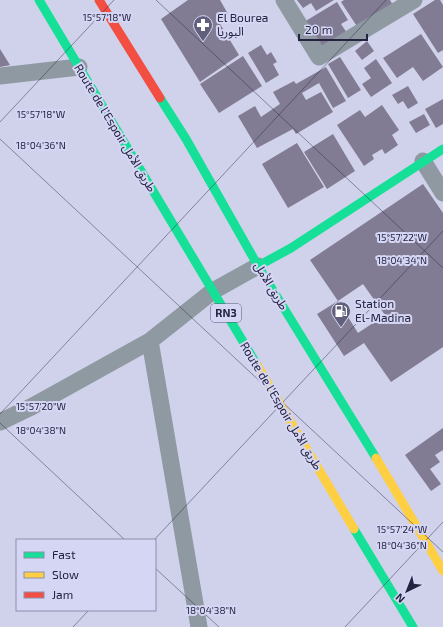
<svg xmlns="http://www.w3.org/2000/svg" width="443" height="627" font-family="'Exo 2','Noto Sans Arabic',sans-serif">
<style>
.building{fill:#817c93;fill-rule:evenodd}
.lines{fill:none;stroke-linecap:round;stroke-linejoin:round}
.street{stroke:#8e99a1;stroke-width:17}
.fast{stroke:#16e098;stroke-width:9}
.slow{stroke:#ffcf43;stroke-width:9}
.jam{stroke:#f24e42;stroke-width:9}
.ticks{fill:none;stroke:#242340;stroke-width:1;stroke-opacity:0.45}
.labels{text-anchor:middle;stroke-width:4;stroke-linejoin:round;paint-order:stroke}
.shield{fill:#d5d6f4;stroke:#595976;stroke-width:1}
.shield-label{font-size:11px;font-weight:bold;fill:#242340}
.poi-label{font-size:12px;fill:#242340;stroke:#d5d6f4;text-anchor:start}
.street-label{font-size:12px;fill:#242340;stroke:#d5d6f4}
.ticks-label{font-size:10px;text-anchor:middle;fill:#242340;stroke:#d5d6f4;stroke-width:4;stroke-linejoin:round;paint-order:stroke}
</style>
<rect width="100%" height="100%" fill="#d0d1ea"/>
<!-- building -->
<path class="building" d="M 188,0 L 220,0 L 228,14 L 217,19 L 239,55 L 200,82 L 161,19 Z
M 297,0 L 334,0 L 316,11 L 311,3 L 303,8 Z
M 344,0 L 390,0 L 395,9 L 360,31 L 341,2 Z
M 435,0 L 440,0 L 443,5 L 443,50 L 438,53 L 413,14 Z
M 337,2 L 348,20 L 341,24 L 347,33 L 321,49 L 304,22 Z
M 421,34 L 443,67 L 423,81 L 413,67 L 397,78 L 383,58 Z
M 367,41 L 374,51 L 362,60 L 355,51 Z
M 261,45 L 267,55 L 271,52 L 277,62 L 273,64 L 279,75 L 266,83 L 248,53 Z
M 0,49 L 10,65 L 0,67 Z
M 243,56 L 262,86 L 219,113 L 200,84 Z
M 340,57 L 361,90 L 348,98 L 328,64 Z
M 376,59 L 392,83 L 371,97 L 362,84 L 371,78 L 364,68 Z
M 326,67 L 346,101 L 333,108 L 319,83 L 302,93 L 306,100 L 321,92 L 333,112 L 296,134 L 293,129 L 257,148 L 238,116 L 255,106 L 261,117 L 280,104 L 273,92 L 294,81 L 296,84 Z
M 408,86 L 418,103 L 408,109 L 403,101 L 398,104 L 392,95 Z
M 443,99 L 443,124 L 436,128 L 425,109 Z
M 382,105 L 399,130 L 392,135 L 398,145 L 385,154 L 382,149 L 372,155 L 374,159 L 364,166 L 337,125 L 360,110 L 365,117 Z
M 424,114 L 430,125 L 416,133 L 409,122 Z
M 333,134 L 355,171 L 327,189 L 304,152 Z
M 297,143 L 324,187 L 288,208 L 262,164 Z
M 423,184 L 443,213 L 443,347 L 391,382 L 364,343 L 344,356 L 317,314 L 338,301 L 310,260 ZM 363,284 L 385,315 L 358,333 L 338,301 Z
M 443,428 L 443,450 L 435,455 L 440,462 L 430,469 L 441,484 L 431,491 L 405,455 Z"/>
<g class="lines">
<!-- street -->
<path class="street" d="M 284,0 L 319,57 L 414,0
M 0,76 L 79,67
M 423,161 L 443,193
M 150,341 L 199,627
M 0,422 L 33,406 L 150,341 L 213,291 L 258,266"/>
<!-- fast -->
<path class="fast" d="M 39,0 L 257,365
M 160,98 L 186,139 L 258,266 L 376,458
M 258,266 L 291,248 L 443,149
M 354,529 L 413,627"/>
<!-- slow -->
<path class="slow" d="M 257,365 L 354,529
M 376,458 L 443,571"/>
<!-- jam -->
<path class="jam" d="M 99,0 L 160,98"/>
</g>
<!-- ticks -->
<path class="ticks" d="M 156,0 L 443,268M 0,122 L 114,0M 0,139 L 443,552M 0,414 L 386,0M 0,423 L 125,540M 154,540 L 443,231M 155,568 L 219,627M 73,627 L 89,610M 345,627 L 443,522"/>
<!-- icons -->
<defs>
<symbol id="pharmacy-pin" viewBox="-11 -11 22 30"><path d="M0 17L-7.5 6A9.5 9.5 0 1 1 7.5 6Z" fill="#60607c" stroke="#d5d6f4"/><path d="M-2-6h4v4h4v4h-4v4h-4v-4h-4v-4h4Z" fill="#fff"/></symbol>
<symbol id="fuel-pin" viewBox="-11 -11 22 30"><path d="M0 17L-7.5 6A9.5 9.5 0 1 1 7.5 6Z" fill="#60607c" stroke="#d5d6f4"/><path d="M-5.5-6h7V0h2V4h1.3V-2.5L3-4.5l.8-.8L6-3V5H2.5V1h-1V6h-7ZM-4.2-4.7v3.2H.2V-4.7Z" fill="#fff"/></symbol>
</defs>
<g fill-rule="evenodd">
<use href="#pharmacy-pin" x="192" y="14" width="22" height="30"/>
<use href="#fuel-pin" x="330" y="300" width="22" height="30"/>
</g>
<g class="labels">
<!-- shield labels -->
<rect class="shield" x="211" y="304" width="30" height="18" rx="3"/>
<g class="shield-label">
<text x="226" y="317">RN3</text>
</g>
<!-- poi labels -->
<g class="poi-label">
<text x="217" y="22">El Bourea<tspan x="217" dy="14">البوريا</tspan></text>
<text x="355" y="308">Station<tspan x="355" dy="14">El-Madina</tspan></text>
</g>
<!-- street labels -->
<g class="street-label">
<text transform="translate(115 128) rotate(59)" y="4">Route de l’Espoir طريق الأمل</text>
<text transform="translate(271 286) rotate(59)" y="4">طريق الأمل</text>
<text transform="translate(281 406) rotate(59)" y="4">Route de l’Espoir طريق الأمل</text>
</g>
</g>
<g class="ticks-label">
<text x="107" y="21">15°57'18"W</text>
<text x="41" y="118">15°57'18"W</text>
<text x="41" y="149">18°04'36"N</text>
<text x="402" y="241">15°57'22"W</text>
<text x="402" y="264">18°04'34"N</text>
<text x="41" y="410">15°57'20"W</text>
<text x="41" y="434">18°04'38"N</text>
<text x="402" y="533">15°57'24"W</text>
<text x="402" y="549">18°04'36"N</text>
<text x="211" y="614">18°04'38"N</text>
</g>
<!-- legend -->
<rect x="16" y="539" width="140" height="72" fill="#d5d6f4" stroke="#8e8eac"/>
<rect x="24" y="552" width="20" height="6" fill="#16e098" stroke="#8e8eac"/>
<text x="52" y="559" font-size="12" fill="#242340">Fast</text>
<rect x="24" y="572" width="20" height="6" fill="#ffcf43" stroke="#8e8eac"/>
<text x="52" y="579" font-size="12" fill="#242340">Slow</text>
<rect x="24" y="592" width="20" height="6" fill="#f24e42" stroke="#8e8eac"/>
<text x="52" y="599" font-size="12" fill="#242340">Jam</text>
<!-- north arrow -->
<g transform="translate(407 591) rotate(223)" stroke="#d5d6f4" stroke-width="3" paint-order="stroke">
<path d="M0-3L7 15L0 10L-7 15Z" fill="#242340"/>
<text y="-6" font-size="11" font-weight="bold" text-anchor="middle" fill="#242340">N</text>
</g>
<!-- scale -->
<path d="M299 34v6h68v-6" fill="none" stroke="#242340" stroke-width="2"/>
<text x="305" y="34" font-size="12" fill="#242340" stroke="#d5d6f4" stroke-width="3" paint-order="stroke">20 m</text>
</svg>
